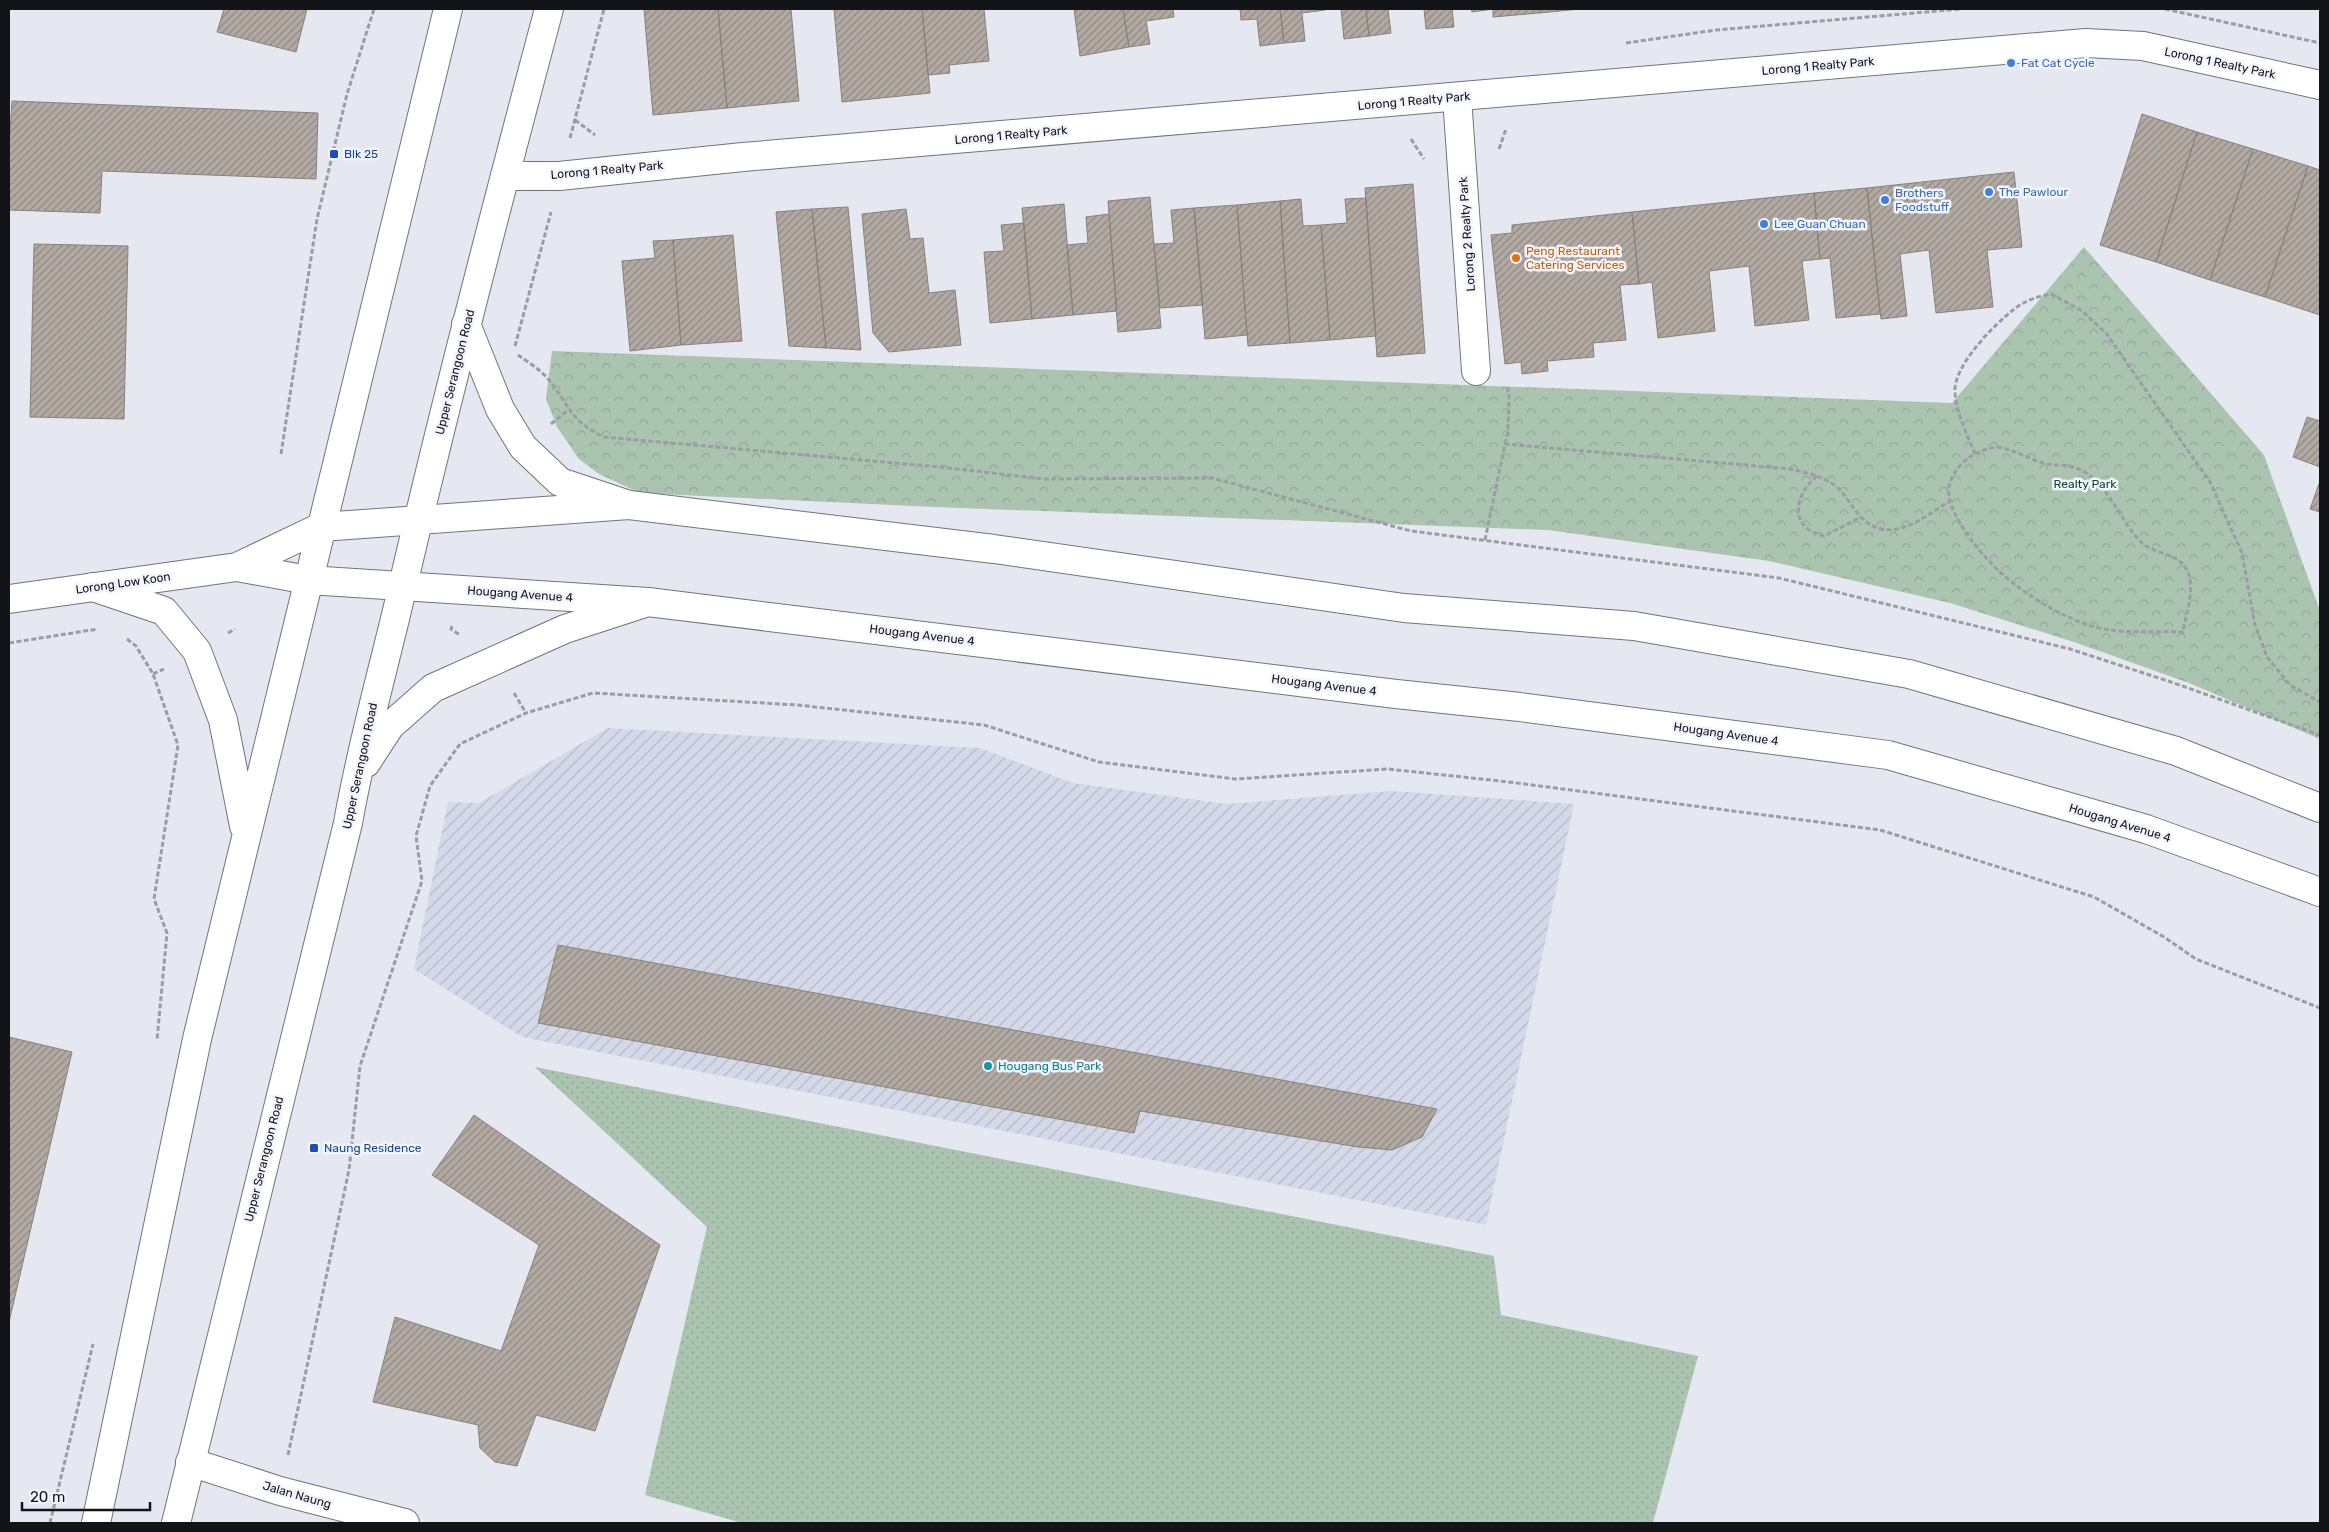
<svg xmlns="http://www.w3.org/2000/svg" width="2329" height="1532" font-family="Rubik,sans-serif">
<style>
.industrial{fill:url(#industrial-furrows)}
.grass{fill:url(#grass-dots)}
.park{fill:url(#park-crowns)}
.building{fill:url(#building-hatch);stroke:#89817b}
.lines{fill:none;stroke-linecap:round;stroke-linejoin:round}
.minor-casing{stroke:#72747d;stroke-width:30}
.tertiary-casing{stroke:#72747d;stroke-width:30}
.primary-casing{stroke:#72747d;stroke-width:30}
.path{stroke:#9b9ca4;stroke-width:3;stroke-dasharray:5 2.5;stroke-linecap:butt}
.minor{stroke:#fff;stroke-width:28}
.tertiary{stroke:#fff;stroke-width:28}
.primary{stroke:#fff;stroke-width:28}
.shop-dot{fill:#3f7fe0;stroke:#f2f5fe;stroke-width:2}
.transit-dot{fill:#1a4fb4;stroke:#f2f5fe;stroke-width:2}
.food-dot{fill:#e8710a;stroke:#f2f5fe;stroke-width:2}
.culture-dot{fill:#0f9aa8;stroke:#f2f5fe;stroke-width:2}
.labels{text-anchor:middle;stroke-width:5;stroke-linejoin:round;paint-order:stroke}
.shop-label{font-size:12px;fill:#366cbe;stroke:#f2f5fe;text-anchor:start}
.street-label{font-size:12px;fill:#131417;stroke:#f2f5fe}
.transit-label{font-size:12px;fill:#164399;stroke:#f2f5fe;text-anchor:start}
.food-label{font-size:12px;fill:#c56008;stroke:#f2f5fe;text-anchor:start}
.park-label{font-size:12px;fill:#0d4825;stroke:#f2f5fe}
.culture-label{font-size:12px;fill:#0d838f;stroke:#f2f5fe;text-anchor:start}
</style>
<defs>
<pattern id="industrial-furrows" width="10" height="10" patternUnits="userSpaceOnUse" patternTransform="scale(1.25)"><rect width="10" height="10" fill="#d4d9e9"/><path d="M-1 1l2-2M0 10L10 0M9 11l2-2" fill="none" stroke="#b5b9c7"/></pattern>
<pattern id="grass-dots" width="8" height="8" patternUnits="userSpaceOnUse" patternTransform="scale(1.25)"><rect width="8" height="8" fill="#aac4b0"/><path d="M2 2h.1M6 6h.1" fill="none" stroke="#91a897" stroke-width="1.8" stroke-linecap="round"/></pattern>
<pattern id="park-crowns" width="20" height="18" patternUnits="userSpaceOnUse" patternTransform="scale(1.25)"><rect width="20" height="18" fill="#aac4b0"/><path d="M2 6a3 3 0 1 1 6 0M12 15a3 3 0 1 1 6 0" fill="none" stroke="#91a897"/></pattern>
<pattern id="building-hatch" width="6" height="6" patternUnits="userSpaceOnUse" patternTransform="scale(1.25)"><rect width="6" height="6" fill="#b1a9a2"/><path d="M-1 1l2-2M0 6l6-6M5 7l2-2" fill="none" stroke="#8f8883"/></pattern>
</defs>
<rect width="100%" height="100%" fill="#e5e7f1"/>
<!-- industrial -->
<path class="industrial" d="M 608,728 L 980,748 L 1073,783 L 1227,804 L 1392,791 L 1574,804 L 1486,1225 L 522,1037 L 414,969 L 448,802 L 479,803 Z"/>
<!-- grass -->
<path class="grass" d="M 535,1067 L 1494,1256 L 1501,1315 L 1698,1356 L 1653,1523 L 742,1523 L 645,1495 L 707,1227 Z"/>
<!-- park -->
<path class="park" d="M 2084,247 L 2264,455 L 2320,611 L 2320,739 L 2189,683 L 2074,642 L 1950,603 L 1769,561 L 1548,530 L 934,507 L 640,493 L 599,474 L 579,459 L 557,427 L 546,399 L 552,351 L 1952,403 Z"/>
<!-- building -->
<path class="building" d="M 224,9 L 307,9 L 296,52 L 217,32 Z
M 644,9 L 718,9 L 727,108 L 653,115 Z
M 718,9 L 791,9 L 799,101 L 727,108 Z
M 834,9 L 922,9 L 930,93 L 842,102 Z
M 922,9 L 984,9 L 989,61 L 949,65 L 950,73 L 928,75 Z
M 1074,9 L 1123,9 L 1129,47 L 1080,56 Z
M 1123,9 L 1173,9 L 1174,17 L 1146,21 L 1150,44 L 1129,47 Z
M 1240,9 L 1280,9 L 1284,43 L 1260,46 L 1257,19 L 1241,20 Z
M 1280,9 L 1325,9 L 1325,10 L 1302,13 L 1305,41 L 1284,43 Z
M 1341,9 L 1366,9 L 1369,36 L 1344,39 Z
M 1366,9 L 1388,9 L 1391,33 L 1369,36 Z
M 1424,9 L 1452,9 L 1454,27 L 1426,29 Z
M 1471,9 L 1493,9 L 1472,12 Z
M 1493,9 L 1538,9 L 1539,13 L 1493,17 Z
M 1538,9 L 1580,9 L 1539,13 Z
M 12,101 L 318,113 L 316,179 L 102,171 L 100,213 L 9,210 L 9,147 Z
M 2142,114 L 2197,132 L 2156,262 L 2100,245 Z
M 2197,132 L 2253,149 L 2210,280 L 2156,262 Z
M 2253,149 L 2308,166 L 2265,297 L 2210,280 Z
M 2308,166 L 2320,170 L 2320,315 L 2265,297 Z
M 2014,172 L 2022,247 L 1987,250 L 1993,307 L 1936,313 L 1929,250 L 1900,254 L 1907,316 L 1881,319 L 1867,188 Z
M 1413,184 L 1425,353 L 1377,357 L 1365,188 Z
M 1867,188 L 1880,314 L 1836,318 L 1830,258 L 1820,259 L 1814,193 Z
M 1814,193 L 1820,259 L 1802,261 L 1809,320 L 1755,326 L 1749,266 L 1709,271 L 1715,331 L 1658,338 L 1652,282 L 1639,284 L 1632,212 Z
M 1150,197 L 1161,328 L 1118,332 L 1108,201 Z
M 1366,198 L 1376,336 L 1330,340 L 1321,225 L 1347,223 L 1345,199 Z
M 1301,199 L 1303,226 L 1321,225 L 1330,340 L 1290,343 L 1280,201 Z
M 1280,201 L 1290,343 L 1248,346 L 1237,205 Z
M 1064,204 L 1073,315 L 1032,319 L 1022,208 Z
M 1237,205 L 1247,335 L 1205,339 L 1194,208 Z
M 848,207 L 861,350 L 826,348 L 812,209 Z
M 1194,208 L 1203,305 L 1160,308 L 1154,244 L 1174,243 L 1171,210 Z
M 812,209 L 826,348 L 789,346 L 776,212 Z
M 906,209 L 910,239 L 923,238 L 929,293 L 955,290 L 961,345 L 889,352 L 873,333 L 862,214 Z
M 1632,212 L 1639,284 L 1620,285 L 1626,340 L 1593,343 L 1594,357 L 1547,361 L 1548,371 L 1522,374 L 1521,362 L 1505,364 L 1491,235 L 1512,233 L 1512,225 Z
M 1109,214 L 1117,311 L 1073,315 L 1067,245 L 1088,243 L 1086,217 Z
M 1024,223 L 1032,319 L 990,323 L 984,252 L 1004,251 L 1001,225 Z
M 733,235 L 742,341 L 681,345 L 673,240 Z
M 673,240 L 681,345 L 630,351 L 622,261 L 655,258 L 653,241 Z
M 34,244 L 128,246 L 124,419 L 30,417 Z
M 2307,417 L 2320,421 L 2320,467 L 2293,457 Z
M 2320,481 L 2320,512 L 2310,509 Z
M 558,945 L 1437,1109 L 1422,1137 L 1392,1150 L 1358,1147 L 1140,1111 L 1134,1133 L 538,1023 Z
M 9,1037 L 72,1052 L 9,1322 Z
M 474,1115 L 660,1245 L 595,1431 L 536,1415 L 517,1466 L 495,1462 L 480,1448 L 478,1425 L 373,1402 L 395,1317 L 501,1351 L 539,1245 L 432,1175 Z"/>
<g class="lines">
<defs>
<path id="minor" d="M 1457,97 L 1476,371
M 505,176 L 559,176 L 743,157 L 2086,43 L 2143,46 L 2320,85
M 237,567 L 321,527
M 9,599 L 237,567 L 308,580
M 190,1462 L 280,1491 L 405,1523"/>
<path id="tertiary" d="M 321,527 L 629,505 L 994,549 L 1404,608 L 1634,626 L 1909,674 L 2176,751 L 2320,808
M 308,580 L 648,602 L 1396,694 L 1520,707 L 1888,755 L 2146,829 L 2320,892"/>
<path id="primary" d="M 466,324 L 500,409 L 523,447 L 560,482 L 629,505
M 93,587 L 164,611 L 197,651 L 223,720 L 244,826
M 366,763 L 390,726 L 433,688 L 565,629 L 648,602
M 96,1523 L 197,1039 L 448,9
M 176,1523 L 348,823 C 362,742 385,664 403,585 C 448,392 498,200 549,9"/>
</defs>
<!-- minor casing -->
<use href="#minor" class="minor-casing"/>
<!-- tertiary casing -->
<use href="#tertiary" class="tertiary-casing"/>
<!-- primary casing -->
<use href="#primary" class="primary-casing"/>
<!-- path -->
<path class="path" d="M 2165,9 L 2320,43
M 1626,43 L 1716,30 L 1961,9
M 575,120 L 595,135
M 570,138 L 604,9
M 1411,139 L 1424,159
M 1499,149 L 1506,129
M 515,346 L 551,212
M 518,355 C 528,362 541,370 549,380 C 570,406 570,421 604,437 L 940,467 L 1043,479 L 1212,478 L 1411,531 L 1779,578 L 2070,649 L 2171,682 L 2320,735
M 551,424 L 568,410
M 1505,444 L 1508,432 L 1509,394 L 1507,388
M 1997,447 C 2012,449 2025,457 2040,462 C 2054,467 2067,463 2081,470 C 2109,484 2119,520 2141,542 C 2154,555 2180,552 2188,572 C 2195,589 2186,614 2183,632 C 2151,631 2115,635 2085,624 C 2035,605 1987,569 1960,523 C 1951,507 1943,492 1954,474 C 1963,458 1979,450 1997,447 Z
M 281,454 L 317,219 L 347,94 L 374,9
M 1975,454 C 1967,434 1956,413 1955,392 C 1953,366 1994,325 2013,310 C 2024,301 2038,296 2051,294 L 2082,311 L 2106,333 L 2210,482 L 2242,553 L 2255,625 L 2267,657 L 2290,685 L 2320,702
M 1817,476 C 1794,495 1788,528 1824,536 L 1861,517
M 1485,540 L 1505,444 L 1791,469 C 1807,473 1823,476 1837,487 C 1847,496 1853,510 1863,519 C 1891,545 1923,518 1948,502
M 452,626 L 451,629 L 460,635
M 228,633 L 235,629
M 127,639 L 136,646 L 153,674 L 178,745 L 154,899 L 167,933 L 157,1040
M 9,643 L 98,629
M 153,674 L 164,669
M 514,693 L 526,713
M 288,1455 L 349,1170 L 360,1066 L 422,881 L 416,836 L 430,786 L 460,744 L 526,713 L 593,693 L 797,705 L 984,725 L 1099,762 L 1235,779 L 1388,769 L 1509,782 L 1880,830 L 2094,897 L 2164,937 L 2196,959 L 2320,1008
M 50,1523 L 93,1344"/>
<!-- minor -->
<use href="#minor" class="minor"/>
<!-- tertiary -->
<use href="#tertiary" class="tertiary"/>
<!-- primary -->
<use href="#primary" class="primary"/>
</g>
<!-- markers -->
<g class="shop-dot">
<circle cx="2011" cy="63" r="5"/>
<circle cx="1989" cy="192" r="5"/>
<circle cx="1885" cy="200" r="5"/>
<circle cx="1764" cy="224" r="5"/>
</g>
<g class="transit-dot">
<rect x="329" y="149" width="10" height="10" rx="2.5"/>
<rect x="309" y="1143" width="10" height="10" rx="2.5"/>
</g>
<circle class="food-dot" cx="1516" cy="258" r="5"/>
<circle class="culture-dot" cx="988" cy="1066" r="5"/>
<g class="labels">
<!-- shop labels -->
<g class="shop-label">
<text x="2021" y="67">Fat Cat Cycle</text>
<text x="1999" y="196">The Pawlour</text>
<text x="1895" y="197">Brothers<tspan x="1895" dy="14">Foodstuff</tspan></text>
<text x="1774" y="228">Lee Guan Chuan</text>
</g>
<!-- street labels -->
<g class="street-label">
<text transform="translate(2220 63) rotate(12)" y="4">Lorong 1 Realty Park</text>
<text transform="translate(1818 66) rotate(-5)" y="4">Lorong 1 Realty Park</text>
<text transform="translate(1414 101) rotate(-5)" y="4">Lorong 1 Realty Park</text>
<text transform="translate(1011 135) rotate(-5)" y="4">Lorong 1 Realty Park</text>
<text transform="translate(607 170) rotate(-5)" y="4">Lorong 1 Realty Park</text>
<text transform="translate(1467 234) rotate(-94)" y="4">Lorong 2 Realty Park</text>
<text transform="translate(455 372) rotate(-76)" y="4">Upper Serangoon Road</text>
<text transform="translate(123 583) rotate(-8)" y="4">Lorong Low Koon</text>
<text transform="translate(520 594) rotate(4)" y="4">Hougang Avenue 4</text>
<text transform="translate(922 635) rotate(7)" y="4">Hougang Avenue 4</text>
<text transform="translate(1324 685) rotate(7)" y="4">Hougang Avenue 4</text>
<text transform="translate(1726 734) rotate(8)" y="4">Hougang Avenue 4</text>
<text transform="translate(360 766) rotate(-78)" y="4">Upper Serangoon Road</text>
<text transform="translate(2120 823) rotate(17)" y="4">Hougang Avenue 4</text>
<text transform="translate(264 1159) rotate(-76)" y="4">Upper Serangoon Road</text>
<text transform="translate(297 1495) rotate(16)" y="4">Jalan Naung</text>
</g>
<!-- transit labels -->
<g class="transit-label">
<text x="344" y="158">Blk 25</text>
<text x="324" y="1152">Naung Residence</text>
</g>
<!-- food labels -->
<g class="food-label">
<text x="1526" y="255">Peng Restaurant<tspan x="1526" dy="14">Catering Services</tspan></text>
</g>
<!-- park labels -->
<g class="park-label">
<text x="2085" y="488">Realty Park</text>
</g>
<!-- culture labels -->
<g class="culture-label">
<text x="998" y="1070">Hougang Bus Park</text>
</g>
</g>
<!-- border -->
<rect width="2329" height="1532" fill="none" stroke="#131417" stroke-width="20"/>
<!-- scale -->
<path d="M22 1502v8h128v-8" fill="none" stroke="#131417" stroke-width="2.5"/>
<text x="30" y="1502" font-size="15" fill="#131417" stroke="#f2f5fe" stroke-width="4" paint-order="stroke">20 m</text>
</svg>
